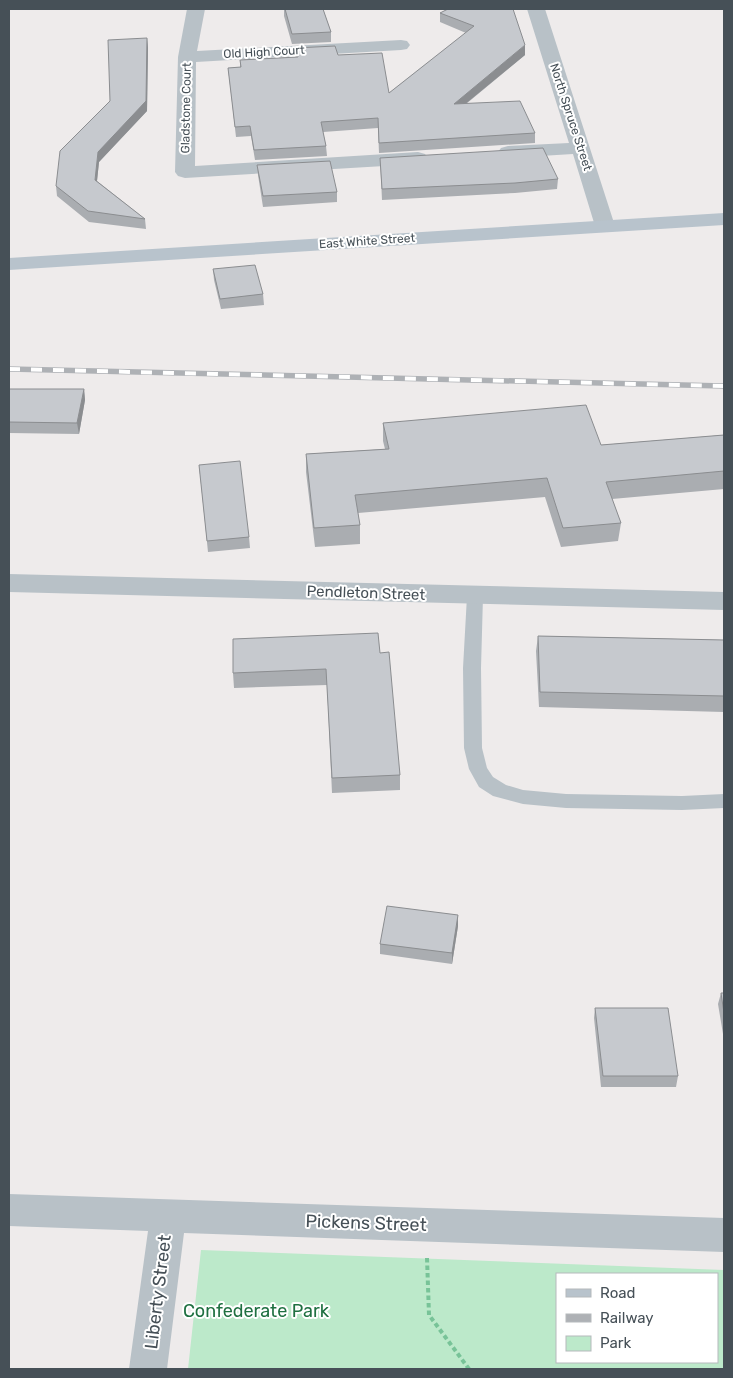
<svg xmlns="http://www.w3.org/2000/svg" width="733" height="1378" font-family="Rubik,sans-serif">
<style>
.green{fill:#bce9ca;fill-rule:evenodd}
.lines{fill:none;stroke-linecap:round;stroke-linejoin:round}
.path{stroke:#78c398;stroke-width:4;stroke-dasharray:4.5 3;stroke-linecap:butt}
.lane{fill:#b8c1c7;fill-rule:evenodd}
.street{fill:#b8c1c7;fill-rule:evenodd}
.secondary{fill:#b8c3cc;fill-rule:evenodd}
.rail-casing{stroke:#aeb1b5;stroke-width:5.5}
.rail{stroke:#fff;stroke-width:4;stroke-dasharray:11;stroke-linecap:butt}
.wall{fill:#aaadb1}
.shaded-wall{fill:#8b8d90}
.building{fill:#c6c9ce;stroke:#8b8d90}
.labels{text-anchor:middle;stroke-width:4;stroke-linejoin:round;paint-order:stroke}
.far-street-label{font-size:12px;fill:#465057;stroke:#fff}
.street-label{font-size:15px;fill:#465057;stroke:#fff}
.near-street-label{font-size:18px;fill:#465057;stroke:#fff}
.near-park-label{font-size:18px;fill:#1f7041;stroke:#fff}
</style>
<rect width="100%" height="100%" fill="#eeebeb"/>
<!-- green -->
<path class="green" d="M 201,1250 L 724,1270 L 724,1369 L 188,1369 ZM 557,1274 L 717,1274 L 717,1362 L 557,1362 Z"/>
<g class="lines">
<!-- path -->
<path class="path" d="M 427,1258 L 429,1315 L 469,1369"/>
<!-- lane -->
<path class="lane" d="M 475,590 L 481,592 L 483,596 L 481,668 L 482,748 L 487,768 L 493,777 L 506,785 L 523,790 L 566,794 L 682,796 L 724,794 L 724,808 L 682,810 L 566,808 L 523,804 L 493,796 L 479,787 L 469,769 L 464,748 L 463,668 L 467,596 L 469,592 Z"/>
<!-- street -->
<path class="street" d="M 187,9 L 205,9 L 197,51 L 401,40 L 407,41 L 410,45 L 407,49 L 401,50 L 196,62 L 195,166 L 418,152 L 425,154 L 428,158 L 425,162 L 418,164 L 185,178 L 178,176 L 175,172 L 178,57 Z
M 527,9 L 545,9 L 615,226 L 612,230 L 605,232 L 598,230 L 595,226 L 573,154 L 508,158 L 501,156 L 498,152 L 501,148 L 508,146 L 569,143 Z
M 9,574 L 724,592 L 724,610 L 9,592 Z
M 9,1194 L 724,1218 L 724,1252 L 184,1233 L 167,1369 L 129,1369 L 148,1231 L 9,1226 Z"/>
<!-- secondary -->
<path class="secondary" d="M 724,213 L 724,225 L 9,270 L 9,258 Z"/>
<defs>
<path id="rail" d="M 9,369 L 724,386"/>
</defs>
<!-- rail casing -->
<use href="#rail" class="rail-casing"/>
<!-- rail -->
<use href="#rail" class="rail"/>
</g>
<!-- wall -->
<path class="wall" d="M 284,9 L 323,9 L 331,32 L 331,42 L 292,44 L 284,16 Z
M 448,9 L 525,55 L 466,104 L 535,133 L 535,143 L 379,153 L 378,128 L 323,132 L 326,146 L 327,156 L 255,160 L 251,136 L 236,137 L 228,68 L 240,67 L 240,60 L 296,57 L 295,48 L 338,55 L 389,93 L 466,33 L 440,22 L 440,13 Z
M 147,38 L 148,48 L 147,111 L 99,162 L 97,181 L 145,219 L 146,229 L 89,222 L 57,196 L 56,186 L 110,101 Z
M 380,158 L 558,179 L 557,189 L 515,193 L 382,200 Z
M 257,165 L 337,192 L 337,202 L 263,207 L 258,175 Z
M 213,269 L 263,294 L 264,305 L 221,309 L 214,280 Z
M 9,389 L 84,389 L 85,400 L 79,434 L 9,433 Z
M 383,423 L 601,445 L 724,435 L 724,489 L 612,499 L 621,523 L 618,541 L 561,547 L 545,497 L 358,513 L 360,525 L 360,544 L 315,547 L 306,472 L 306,454 L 385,449 L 383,441 Z
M 199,465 L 249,537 L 250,548 L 208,552 Z
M 538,636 L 724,640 L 724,712 L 539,707 L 536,651 Z
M 380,653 L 400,775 L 400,790 L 332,793 L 327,685 L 234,688 L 233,673 Z
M 458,915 L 458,926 L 452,964 L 380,954 L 380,944 Z
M 721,993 L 724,993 L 724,1040 L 718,1004 Z
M 595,1008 L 678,1076 L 676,1087 L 601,1087 L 594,1018 Z"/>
<!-- shaded-wall -->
<path class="shaded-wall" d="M 147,38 L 148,48 L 147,111 L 99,162 L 96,190 L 95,180 L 98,152 Z
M 525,45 L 525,55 L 453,114 L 454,104 Z
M 84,389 L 85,400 L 79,434 L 77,423 Z
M 458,915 L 458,926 L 452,964 L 452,953 Z"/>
<!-- building -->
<path class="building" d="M 285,9 L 323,9 L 331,32 L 292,34 Z
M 448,9 L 513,9 L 525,45 L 454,104 L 520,101 L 535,133 L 379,143 L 378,118 L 321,122 L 326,146 L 254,150 L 250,126 L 235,127 L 228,68 L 241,67 L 240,60 L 298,57 L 295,48 L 335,46 L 338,55 L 382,53 L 389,93 L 474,26 L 440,13 Z
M 147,38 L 146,101 L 98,152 L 95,180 L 145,219 L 88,211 L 56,186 L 60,151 L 110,101 L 108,40 Z
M 543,148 L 558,179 L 515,183 L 382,189 L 380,158 Z
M 330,161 L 337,192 L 263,196 L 257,165 Z
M 255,265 L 263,294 L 220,299 L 213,269 Z
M 9,389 L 84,389 L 77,423 L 9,422 Z
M 586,405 L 601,445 L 724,435 L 724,471 L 606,482 L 621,523 L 563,528 L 547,478 L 355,495 L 360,525 L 314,528 L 306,454 L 389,449 L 383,423 Z
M 240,461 L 249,537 L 207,541 L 199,465 Z
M 378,633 L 380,653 L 389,652 L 400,775 L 332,778 L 326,669 L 233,673 L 233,639 Z
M 538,636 L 724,640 L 724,696 L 540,692 Z
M 387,906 L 458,915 L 452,953 L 380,944 Z
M 721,993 L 724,993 L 724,1013 Z
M 595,1008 L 668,1008 L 678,1076 L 603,1076 Z"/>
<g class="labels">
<!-- far-street labels -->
<g class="far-street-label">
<text transform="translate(264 52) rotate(-3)" y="4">Old High Court</text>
<text transform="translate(186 108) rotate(-89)" y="4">Gladstone Court</text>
<text transform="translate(571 117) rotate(72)" y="4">North Spruce Street</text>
<text transform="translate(367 241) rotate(-4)" y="4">East White Street</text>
</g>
<!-- street labels -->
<g class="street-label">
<text transform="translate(366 593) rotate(2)" y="5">Pendleton Street</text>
</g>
<!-- near-street labels -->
<g class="near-street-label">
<text transform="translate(366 1223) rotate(2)" y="6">Pickens Street</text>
<text transform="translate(158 1292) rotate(-83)" y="6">Liberty Street</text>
</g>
<!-- near-park labels -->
<g class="near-park-label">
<text x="256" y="1317">Confederate Park</text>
</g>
</g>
<!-- border -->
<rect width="733" height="1378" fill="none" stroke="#465057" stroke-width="20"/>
<!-- legend -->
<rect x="556" y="1273" width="162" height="90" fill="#ffffff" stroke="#b5b9bc"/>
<rect x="566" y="1289" width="25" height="8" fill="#b8c3cc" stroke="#b5b9bc"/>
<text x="600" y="1298" font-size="15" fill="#465057">Road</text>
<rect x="566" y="1314" width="25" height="8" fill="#aeb1b5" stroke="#b5b9bc"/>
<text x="600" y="1323" font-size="15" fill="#465057">Railway</text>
<rect x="566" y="1336" width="25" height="15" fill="#bce9ca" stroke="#b5b9bc"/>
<text x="600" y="1348" font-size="15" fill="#465057">Park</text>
</svg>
